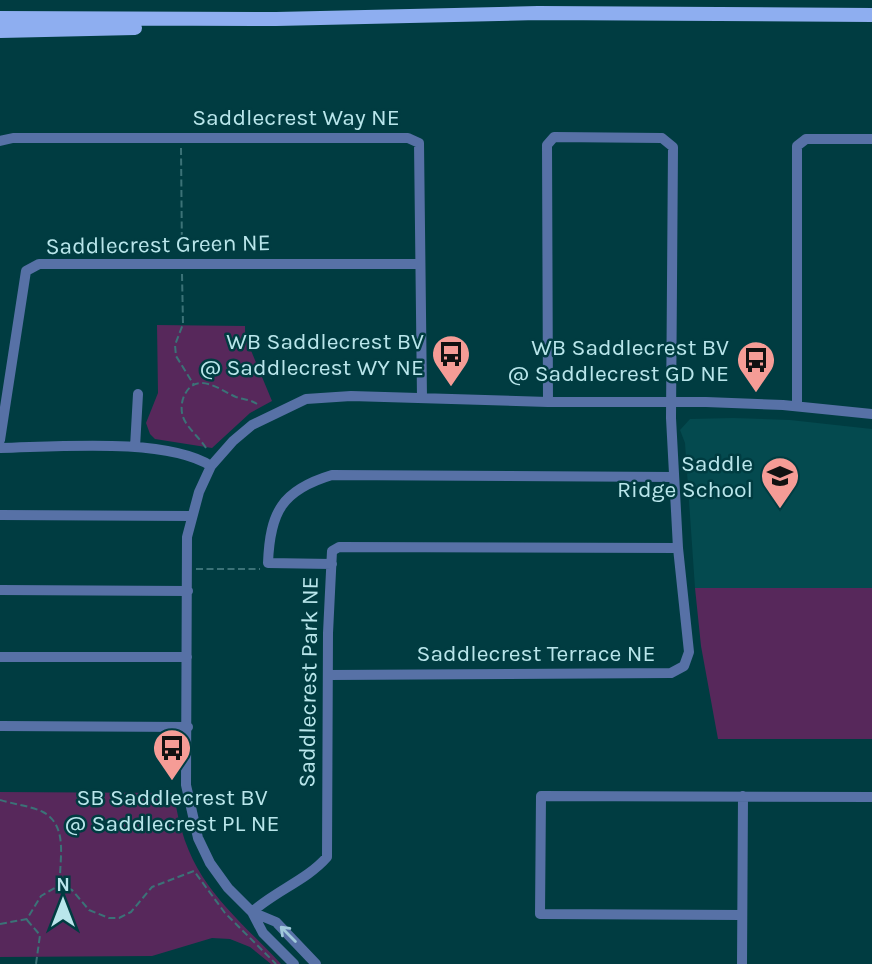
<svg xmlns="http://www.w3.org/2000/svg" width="872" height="964" font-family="Karla,sans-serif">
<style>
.built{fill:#044a4f}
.green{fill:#57285b}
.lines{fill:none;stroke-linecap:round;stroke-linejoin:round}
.path{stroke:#3b7277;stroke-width:2;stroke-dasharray:7 3.5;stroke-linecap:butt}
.minor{stroke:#5771a6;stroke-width:10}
.major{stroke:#8eaef0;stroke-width:14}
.oneway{stroke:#a0c9da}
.labels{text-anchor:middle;stroke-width:5;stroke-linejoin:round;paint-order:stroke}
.street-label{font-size:23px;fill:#b9e6eb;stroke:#003c41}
.poi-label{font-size:23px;fill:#b9e6eb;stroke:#003c41;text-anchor:end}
</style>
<rect width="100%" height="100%" fill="#003c41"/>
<!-- built -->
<path class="built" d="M 733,418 L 790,420 L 872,429 L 872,588 L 695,588 L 685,443 L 680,430 L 690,419 Z"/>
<!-- green -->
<path class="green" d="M 157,325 L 245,326 L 245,336 L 272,401 L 250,413 L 212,448 L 155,439 L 150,434 L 146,423 L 158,393 Z
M 695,588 L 872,588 L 872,739 L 718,739 L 701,646 Z
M 0,792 L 174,793 C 185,878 225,905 281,964 L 271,964 L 250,947 L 230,939 L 212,938 L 152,956 L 0,957 Z"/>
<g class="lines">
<!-- path -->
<path class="path" d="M 181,148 L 182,254
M 182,274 L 183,324 L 175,345 L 176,356 L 194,385
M 206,448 C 200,438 187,428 183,417 C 181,411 181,403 184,396 C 196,370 220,390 236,397 C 244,400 250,399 257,404
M 196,569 L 260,569
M 0,800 C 13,804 31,806 43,812 C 69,826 59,860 60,884
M 27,920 L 40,935 L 36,964
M 0,924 L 27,919 L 41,896 L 60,885 L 72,890 L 89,910 L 109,918 L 119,918 L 131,912 L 152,887 L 194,871 L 225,913 L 276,964"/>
<!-- minor -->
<path class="minor" d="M 0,141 L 13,138 L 408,138 L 419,143 L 422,398
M 797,406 L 797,146 L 806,139 L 872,139
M 0,440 L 26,271 L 39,264 L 420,264
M 135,447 L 138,394
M 0,448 C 55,447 166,437 211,466
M 0,515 L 191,516
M 332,564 L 268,563 C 270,512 282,490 332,475 L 674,477
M 0,590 L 188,591
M 0,657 L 187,657
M 329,675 L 671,673 L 684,666 L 689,652 L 678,548 L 671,418 L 673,147 L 662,138 L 554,137 L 547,145 L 548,402
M 0,726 L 188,727
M 252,912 C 275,891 307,880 327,857 L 328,633 L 332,551 L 339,547 L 678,548
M 252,912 L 263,933 L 294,964
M 742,915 L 540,914 L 541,796 L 872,797
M 316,964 L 276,922 L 252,912 L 228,888 L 210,863 L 198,838 L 186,785 L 187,537 L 199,492 L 211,466 L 233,441 L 252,425 L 306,399 L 351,396 L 548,402 L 706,402 L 783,405 L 872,414
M 742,964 L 743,796"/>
<!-- major -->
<path class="major" d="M 0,18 L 276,19 L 538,13 L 872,15
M 0,31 L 135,28"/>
</g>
<!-- one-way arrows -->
<defs><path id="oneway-shaft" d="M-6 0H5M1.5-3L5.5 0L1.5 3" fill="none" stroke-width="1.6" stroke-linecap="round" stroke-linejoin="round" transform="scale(1.75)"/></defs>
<use class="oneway" href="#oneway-shaft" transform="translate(288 934) rotate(-135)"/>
<!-- icons -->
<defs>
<symbol id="bus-pin" viewBox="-11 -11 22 30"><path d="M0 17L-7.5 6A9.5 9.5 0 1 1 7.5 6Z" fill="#f59c96" stroke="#003c41"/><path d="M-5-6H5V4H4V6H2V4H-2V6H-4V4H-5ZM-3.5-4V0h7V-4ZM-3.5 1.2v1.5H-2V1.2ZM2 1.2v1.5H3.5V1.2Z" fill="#111"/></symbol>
<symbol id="school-pin" viewBox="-11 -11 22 30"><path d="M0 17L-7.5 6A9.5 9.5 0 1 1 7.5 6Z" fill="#f59c96" stroke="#003c41"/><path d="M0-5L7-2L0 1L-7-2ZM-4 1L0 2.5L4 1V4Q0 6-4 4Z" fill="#111"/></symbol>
</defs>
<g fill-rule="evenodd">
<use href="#bus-pin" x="429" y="332" width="44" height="60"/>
<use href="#bus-pin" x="734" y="338" width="44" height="60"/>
<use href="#school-pin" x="758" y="454" width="44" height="60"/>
<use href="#bus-pin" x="150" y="726" width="44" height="60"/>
</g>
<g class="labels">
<!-- street labels -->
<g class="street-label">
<text x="296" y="125">Saddlecrest Way NE</text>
<text transform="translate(158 244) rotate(-1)" y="8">Saddlecrest Green NE</text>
<text x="536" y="661">Saddlecrest Terrace NE</text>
<text transform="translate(308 682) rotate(-89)" y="8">Saddlecrest Park NE</text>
</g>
<!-- poi labels -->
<g class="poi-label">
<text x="424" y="349">WB Saddlecrest BV<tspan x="424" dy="26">@ Saddlecrest WY NE</tspan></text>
<text x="729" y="355">WB Saddlecrest BV<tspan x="729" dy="26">@ Saddlecrest GD NE</tspan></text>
<text x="753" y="471">Saddle<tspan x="753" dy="26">Ridge School</tspan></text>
<text x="172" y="805" text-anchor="middle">SB Saddlecrest BV<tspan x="172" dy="26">@ Saddlecrest PL NE</tspan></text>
</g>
</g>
<!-- north arrow -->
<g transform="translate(63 901)" stroke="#003c41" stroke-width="5" paint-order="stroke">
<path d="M0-5L12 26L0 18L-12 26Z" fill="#b9e6eb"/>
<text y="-10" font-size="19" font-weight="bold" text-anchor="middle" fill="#b9e6eb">N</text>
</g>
</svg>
